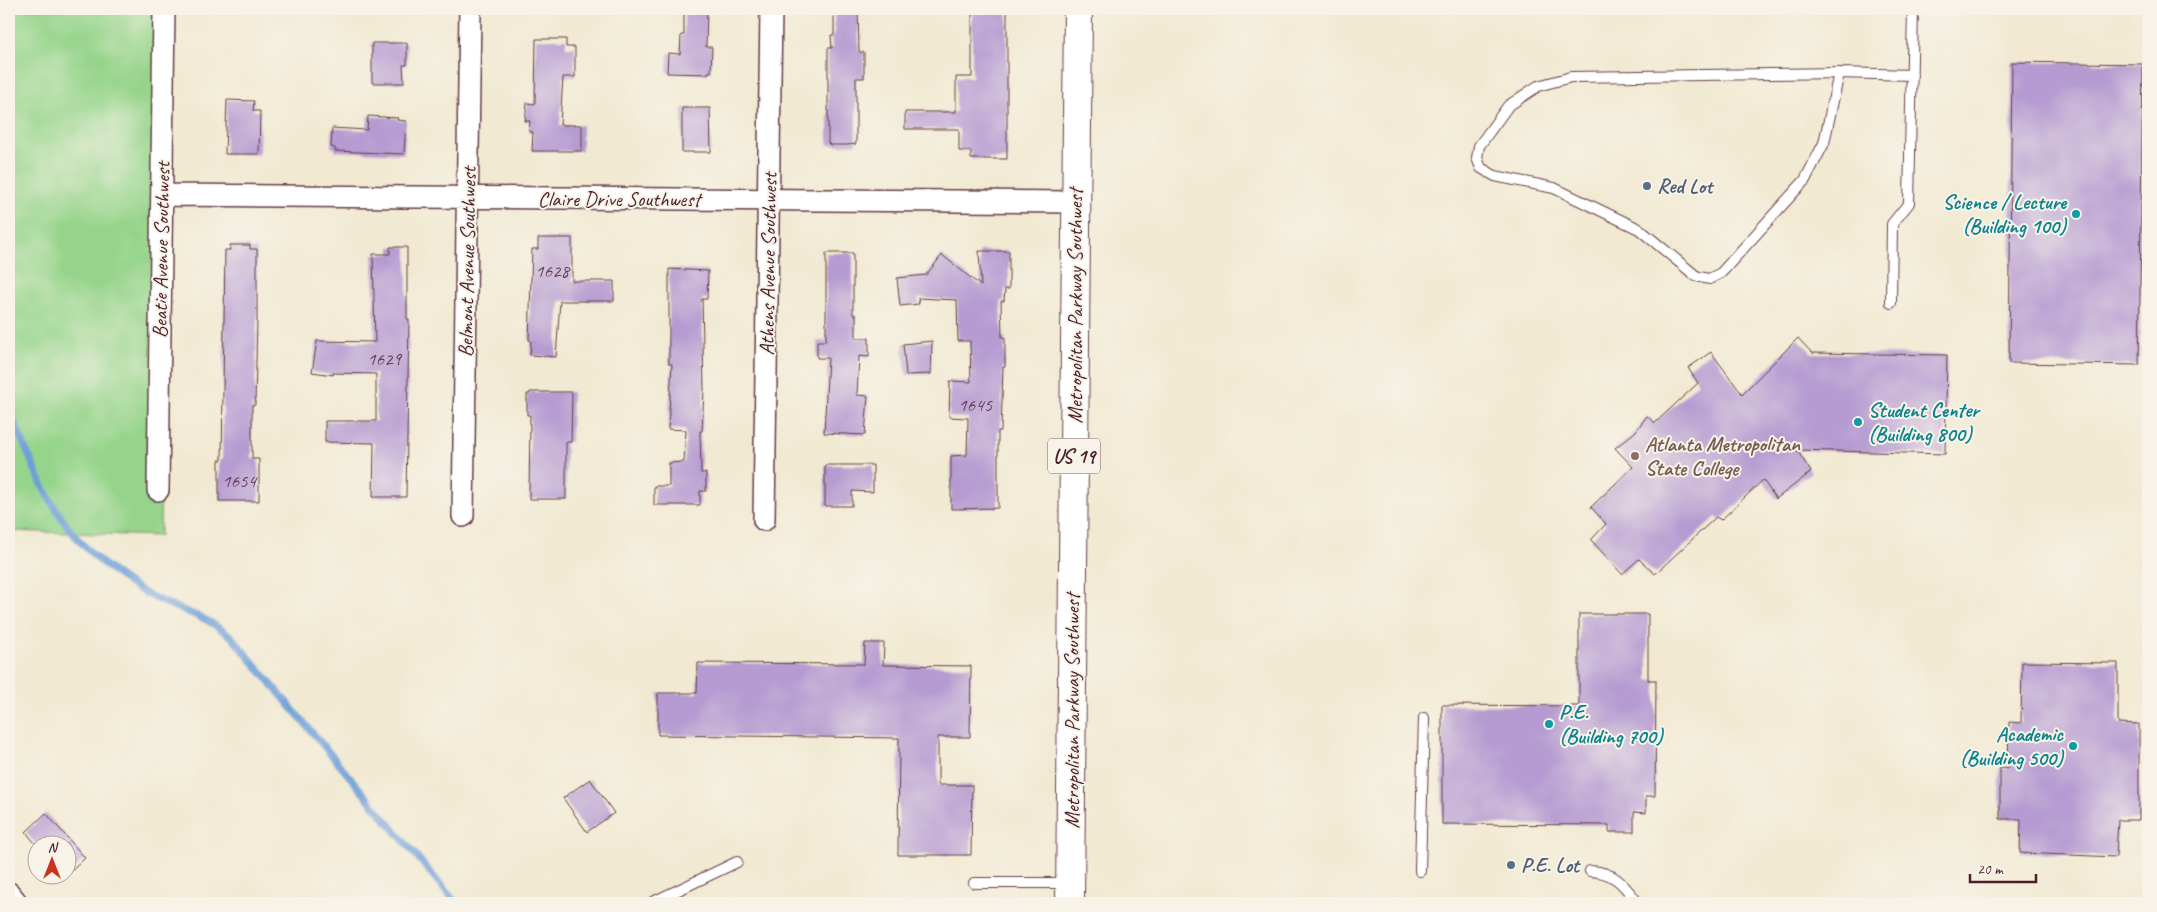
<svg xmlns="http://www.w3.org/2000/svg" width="2157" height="912" font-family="Caveat,sans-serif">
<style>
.green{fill:#95d48a;stroke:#707a5a}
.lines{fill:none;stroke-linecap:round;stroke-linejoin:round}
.stream{stroke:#6d9fd8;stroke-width:7}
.building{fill:#b59bd1}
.service-casing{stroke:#633d44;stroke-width:12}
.minor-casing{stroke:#633d44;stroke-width:24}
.primary-casing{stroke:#633d44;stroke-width:30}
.service{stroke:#fff;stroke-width:10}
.minor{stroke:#fff;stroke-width:21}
.primary{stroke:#fff;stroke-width:28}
.service-dot{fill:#5c6f8a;stroke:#f7f3e8;stroke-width:2}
.culture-dot{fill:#0f9aa8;stroke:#f7f3e8;stroke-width:2}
.education-dot{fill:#8d6e63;stroke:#f7f3e8;stroke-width:2}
.labels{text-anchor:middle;stroke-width:4;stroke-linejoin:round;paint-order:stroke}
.number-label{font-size:19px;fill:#653e54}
.shield{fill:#f7f3e8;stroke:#7e5f64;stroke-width:1}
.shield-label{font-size:20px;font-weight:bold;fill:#4a1f2b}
.service-label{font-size:21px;font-weight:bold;fill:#4e5e75;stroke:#f7f3e8;text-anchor:start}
.street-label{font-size:21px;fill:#4a1f2b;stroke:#f7f3e8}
.culture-label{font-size:21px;font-weight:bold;fill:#0d838f;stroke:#f7f3e8;text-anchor:end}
.education-label{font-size:21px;font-weight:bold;fill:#785e54;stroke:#f7f3e8;text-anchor:start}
</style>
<rect width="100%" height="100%" fill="#f7f3e8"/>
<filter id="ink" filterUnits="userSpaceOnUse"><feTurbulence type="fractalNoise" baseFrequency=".02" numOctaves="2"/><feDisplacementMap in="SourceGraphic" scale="10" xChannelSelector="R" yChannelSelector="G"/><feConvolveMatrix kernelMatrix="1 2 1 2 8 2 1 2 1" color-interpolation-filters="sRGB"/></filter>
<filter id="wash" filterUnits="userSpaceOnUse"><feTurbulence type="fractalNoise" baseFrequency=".0096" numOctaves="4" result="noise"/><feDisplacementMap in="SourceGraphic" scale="20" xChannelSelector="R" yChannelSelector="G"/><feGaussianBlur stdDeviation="1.12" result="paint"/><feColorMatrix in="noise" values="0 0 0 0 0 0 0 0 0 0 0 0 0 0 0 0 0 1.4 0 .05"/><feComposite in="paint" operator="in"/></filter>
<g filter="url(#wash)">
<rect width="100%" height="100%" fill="#f1e9d2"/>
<!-- green -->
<path class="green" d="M 9,9 L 168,9 L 160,536 L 9,531 Z"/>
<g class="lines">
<!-- stream -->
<path class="stream" d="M 9,409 C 44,492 61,543 143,592 C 162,603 182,609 202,618 C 212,622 221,630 231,636 L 456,903"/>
</g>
<g id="blocks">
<!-- building -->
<path class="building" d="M 684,9 L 707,9 L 706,47 L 712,47 L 711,72 L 708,72 L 708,74 L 667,73 L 668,53 L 680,54 L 681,35 L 684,35 Z
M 834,9 L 858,9 L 859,52 L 864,52 L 864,78 L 856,78 L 856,144 L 847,145 L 830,145 L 828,143 L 828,48 L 832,48 L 831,35 L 834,35 Z
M 972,9 L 1007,9 L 1007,159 L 971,159 L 971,151 L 959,151 L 959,129 L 905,129 L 905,112 L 956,112 L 956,77 L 972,77 Z
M 536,39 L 566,39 L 566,47 L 575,47 L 575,77 L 563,77 L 560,125 L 582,125 L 582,151 L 532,151 L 533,132 L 529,132 L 530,121 L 525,121 L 527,103 L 535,104 Z
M 372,43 L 407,43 L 407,65 L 403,65 L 404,83 L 372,83 Z
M 2012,62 L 2143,64 L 2139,365 L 2009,363 Z
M 227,100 L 254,101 L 253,111 L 260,111 L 259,154 L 225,154 Z
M 682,108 L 710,108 L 711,152 L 682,152 Z
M 368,116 L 398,118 L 397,120 L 406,121 L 404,154 L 335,151 L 335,148 L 331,147 L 332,128 L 367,130 Z
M 538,238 L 572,238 L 572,281 L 614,281 L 614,301 L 560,301 L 556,357 L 530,355 L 531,341 L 529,340 L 532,249 L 538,249 Z
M 230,245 L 250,245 L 250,249 L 257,249 L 257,319 L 255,405 L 252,405 L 252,459 L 259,459 L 259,501 L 219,501 L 219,460 L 222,460 L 225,250 L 230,250 Z
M 390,247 L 407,247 L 407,319 L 409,319 L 406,497 L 373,497 L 374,443 L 325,442 L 325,421 L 376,421 L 376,374 L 333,373 L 333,375 L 312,372 L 317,341 L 375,342 L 373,254 L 390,254 Z
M 979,251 L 1009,251 L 1009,289 L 1005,289 L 1004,301 L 1001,301 L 1002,337 L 1005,337 L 1005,367 L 1003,367 L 1001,431 L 998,431 L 998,508 L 951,509 L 951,456 L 967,455 L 968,418 L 949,417 L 950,381 L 971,382 L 970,341 L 958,341 L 957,300 L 918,298 L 919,304 L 900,306 L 897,278 L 926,275 L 942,255 L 981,286 Z
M 826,253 L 853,253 L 853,315 L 856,315 L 856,338 L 869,338 L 869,357 L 859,356 L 857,395 L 868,396 L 865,435 L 824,433 L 828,358 L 817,358 L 817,341 L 826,341 Z
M 669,269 L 708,271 L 707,299 L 702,299 L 704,390 L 702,431 L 700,431 L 701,473 L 706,473 L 706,491 L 700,491 L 700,505 L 654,505 L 654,486 L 669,486 L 669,463 L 684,462 L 686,430 L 668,429 L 672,364 L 669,364 Z
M 1798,338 L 1812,353 L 1947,355 L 1945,454 L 1797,450 L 1811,472 L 1776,499 L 1763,480 L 1721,520 L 1716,517 L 1655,574 L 1639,559 L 1622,574 L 1591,540 L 1606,524 L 1591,507 L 1633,467 L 1615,448 L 1635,432 L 1647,416 L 1655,423 L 1698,383 L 1688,368 L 1711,352 L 1742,394 Z
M 932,341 L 931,374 L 906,375 L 903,344 Z
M 530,392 L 572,392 L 571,442 L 566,442 L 566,499 L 529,499 L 530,415 L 527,415 L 527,394 L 530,394 Z
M 825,465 L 873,465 L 873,492 L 852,491 L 852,506 L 825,506 Z
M 1579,614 L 1648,614 L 1648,680 L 1656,680 L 1655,796 L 1646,796 L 1646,813 L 1634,812 L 1634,832 L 1609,832 L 1609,825 L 1442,824 L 1442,705 L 1579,706 Z
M 865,643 L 884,643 L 883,665 L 971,666 L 970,737 L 938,737 L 938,785 L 972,785 L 971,855 L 898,855 L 899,738 L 658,735 L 658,693 L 697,693 L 698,663 L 864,664 Z
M 2022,662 L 2118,663 L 2118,723 L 2139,724 L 2139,820 L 2118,820 L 2116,857 L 2020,853 L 2021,819 L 2000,819 L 2000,768 L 2008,769 L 2009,722 L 2021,723 Z
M 590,779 L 614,813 L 587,832 L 563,798 Z
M 46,813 L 85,858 L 64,878 L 61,874 L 68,874 L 68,844 L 38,844 L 38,847 L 26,832 Z"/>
</g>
</g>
<g filter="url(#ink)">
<use href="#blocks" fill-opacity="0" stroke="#633d44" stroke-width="1"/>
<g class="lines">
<defs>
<path id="service" d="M 1839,73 L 1824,143 L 1805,180 L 1721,273 L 1709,279 L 1696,276 L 1639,229 L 1554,188 L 1495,176 L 1481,168 L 1477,158 L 1479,146 L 1508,106 L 1538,86 L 1571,77 L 1839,73 L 1912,75
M 1891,303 L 1892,224 L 1909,203 L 1913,9
M 1420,871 L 1424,718
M 1590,871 C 1615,872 1623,884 1638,903
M 974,883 L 1068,883
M 651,903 L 737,862"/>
<path id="minor" d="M 162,195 L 1076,202
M 158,490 L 164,9
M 463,516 L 470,9
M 764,520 L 771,9
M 9,893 L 17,903"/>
<path id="primary" d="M 1070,903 L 1078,9"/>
</defs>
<!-- service casing -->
<use href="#service" class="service-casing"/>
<!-- minor casing -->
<use href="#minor" class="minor-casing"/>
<!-- primary casing -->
<use href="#primary" class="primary-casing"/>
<!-- service -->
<use href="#service" class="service"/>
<!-- minor -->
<use href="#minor" class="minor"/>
<!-- primary -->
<use href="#primary" class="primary"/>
</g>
</g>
<!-- markers -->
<g class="service-dot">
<circle cx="1647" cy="186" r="5"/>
<circle cx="1511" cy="865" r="5"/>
</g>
<g class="culture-dot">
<circle cx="2076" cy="214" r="5"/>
<circle cx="1858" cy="422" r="5"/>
<circle cx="1549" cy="724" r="5"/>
<circle cx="2073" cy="746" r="5"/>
</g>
<circle class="education-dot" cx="1635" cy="456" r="5"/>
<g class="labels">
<!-- number labels -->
<g class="number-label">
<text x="552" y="277">1628</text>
<text x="384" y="365">1629</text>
<text x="975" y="411">1645</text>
<text x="239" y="487">1654</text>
</g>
<!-- shield labels -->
<rect class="shield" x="1048" y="438.5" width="52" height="35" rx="4"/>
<g class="shield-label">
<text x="1074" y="463">US 19</text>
</g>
<!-- service labels -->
<g class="service-label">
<text x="1657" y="193">Red Lot</text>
<text x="1521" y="872">P.E. Lot</text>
</g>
<!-- street labels -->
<g class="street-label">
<text x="619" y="206">Claire Drive Southwest</text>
<text transform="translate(161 250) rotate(-89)" y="7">Beatie Avenue Southwest</text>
<text transform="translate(467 262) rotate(-89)" y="7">Belmont Avenue Southwest</text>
<text transform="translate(768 264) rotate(-89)" y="7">Athens Avenue Southwest</text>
<text transform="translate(1075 306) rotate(-90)" y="7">Metropolitan Parkway Southwest</text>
<text transform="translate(1072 711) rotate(-90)" y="7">Metropolitan Parkway Southwest</text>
</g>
<!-- culture labels -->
<g class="culture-label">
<text x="2066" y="209">Science / Lecture<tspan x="2066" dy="24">(Building 100)</tspan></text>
<text x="1868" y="417" text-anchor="start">Student Center<tspan x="1868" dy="24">(Building 800)</tspan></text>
<text x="1559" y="719" text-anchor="start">P.E.<tspan x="1559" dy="24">(Building 700)</tspan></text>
<text x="2063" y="741">Academic<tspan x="2063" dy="24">(Building 500)</tspan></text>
</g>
<!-- education labels -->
<g class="education-label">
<text x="1645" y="451">Atlanta Metropolitan<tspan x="1645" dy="24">State College</tspan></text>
</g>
</g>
<!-- margin -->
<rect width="2157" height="912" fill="none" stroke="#f7f3e8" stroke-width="30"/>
<!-- north arrow -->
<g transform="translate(52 860)"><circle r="24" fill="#f7f3e8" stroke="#b29e9c"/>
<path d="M0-4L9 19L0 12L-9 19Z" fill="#c8321e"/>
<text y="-8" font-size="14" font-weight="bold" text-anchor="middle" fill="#4a1f2b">N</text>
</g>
<!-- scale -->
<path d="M1970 874v8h66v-8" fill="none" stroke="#4a1f2b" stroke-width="2.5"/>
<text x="1977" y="874" font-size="15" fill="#4a1f2b" stroke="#f7f3e8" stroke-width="4" paint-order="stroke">20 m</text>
</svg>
